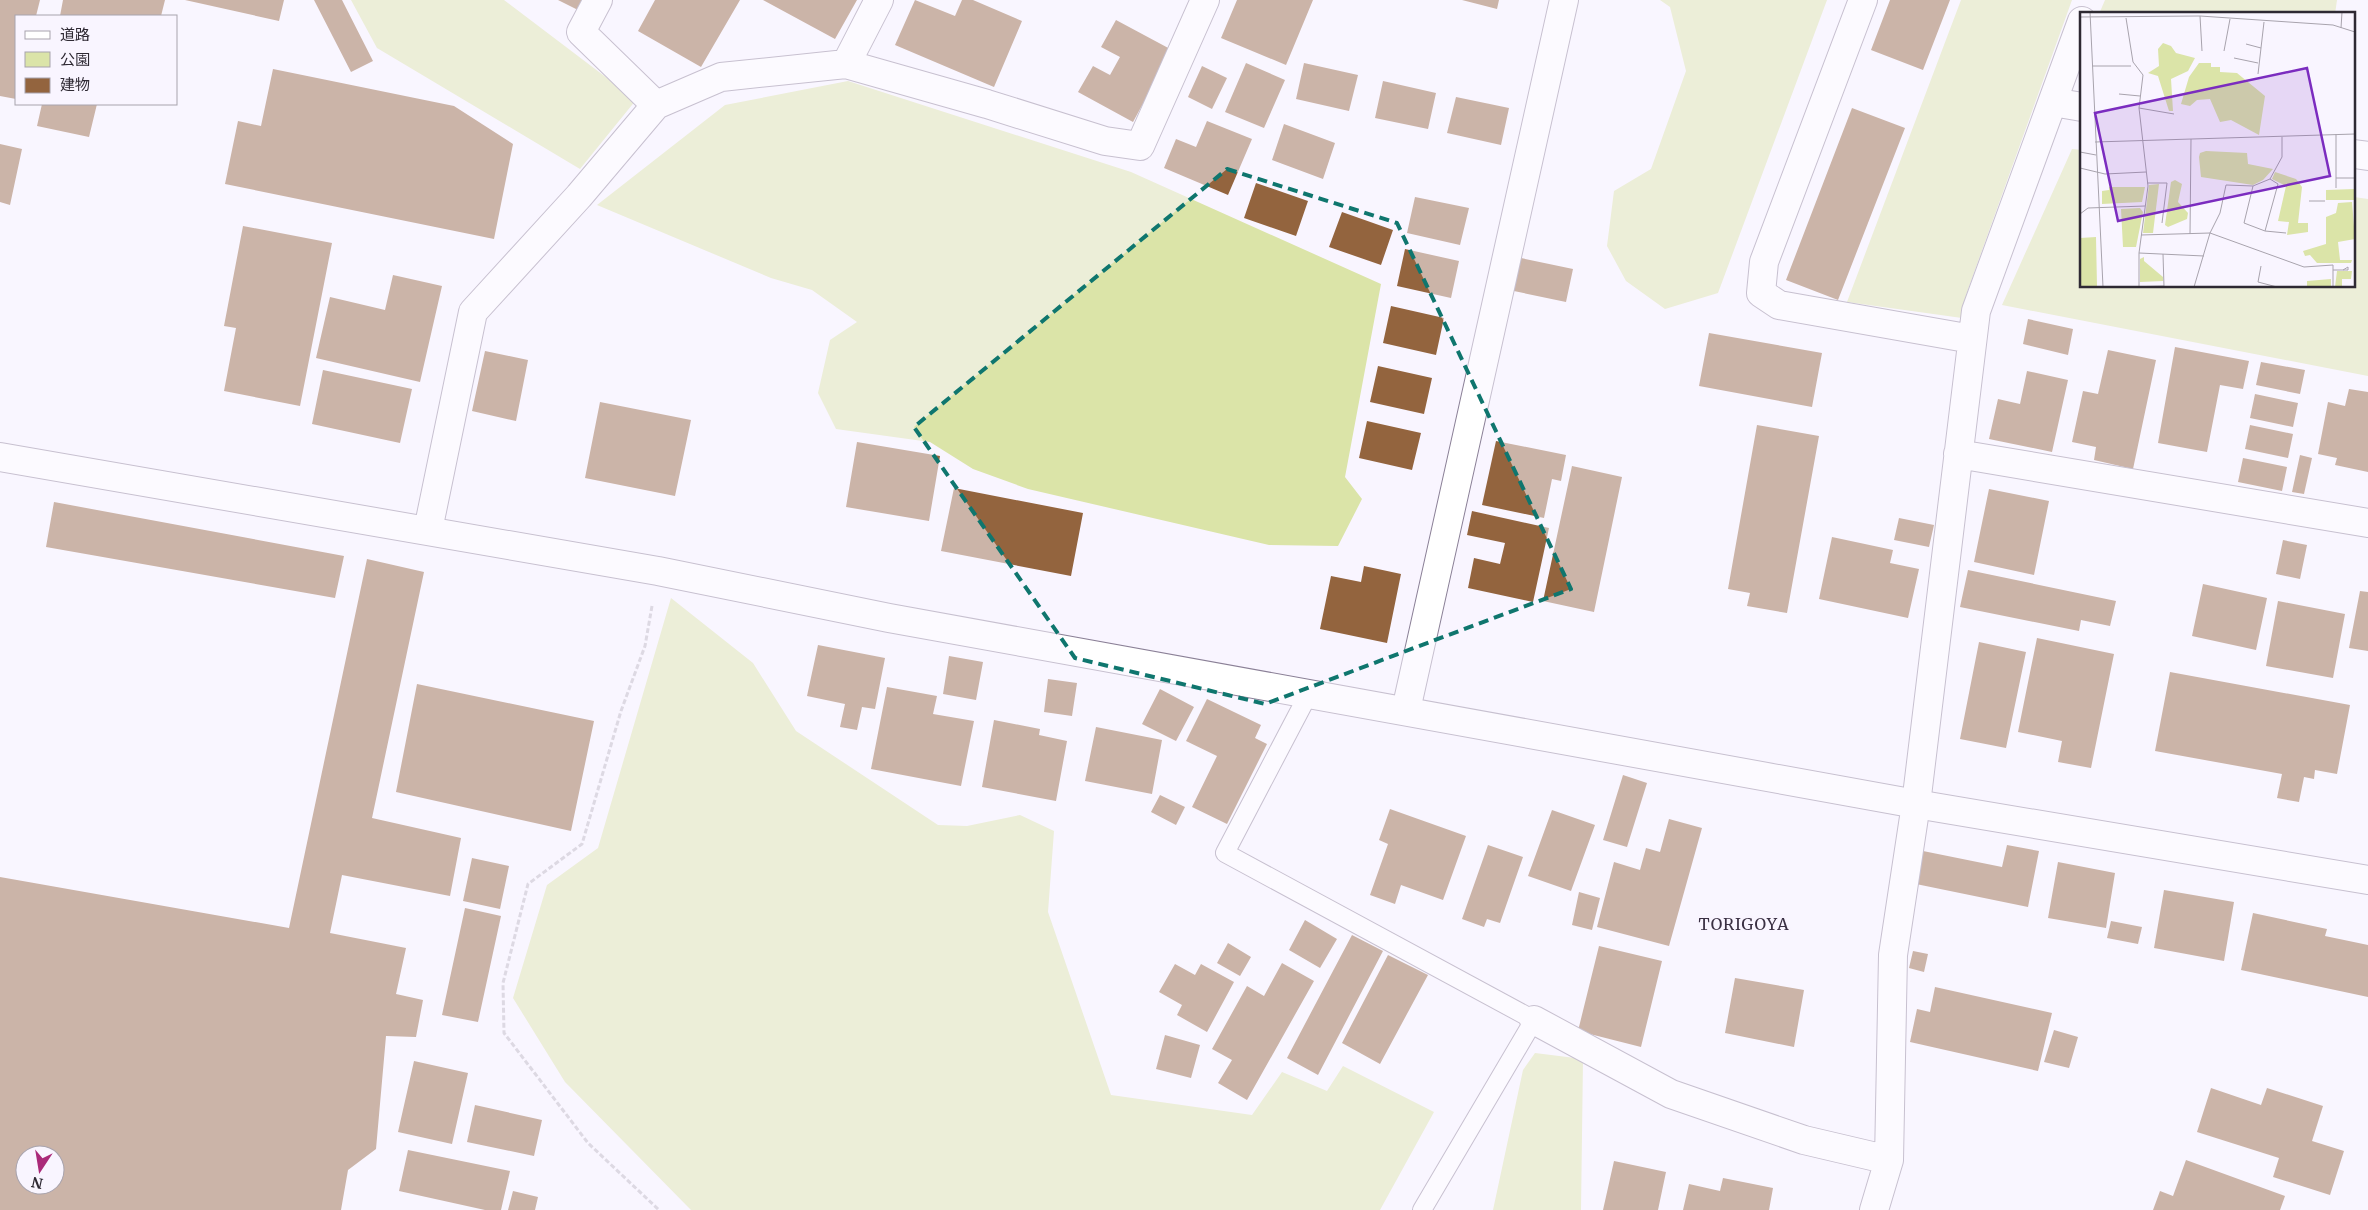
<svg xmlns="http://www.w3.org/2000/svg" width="2368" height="1210" font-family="Merriweather,'Noto Sans JP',serif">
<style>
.green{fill:#dbe4a8}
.building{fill:#93643e;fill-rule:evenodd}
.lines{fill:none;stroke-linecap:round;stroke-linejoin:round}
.lane-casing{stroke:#8b8097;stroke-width:20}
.street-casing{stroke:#8b8097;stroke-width:30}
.secondary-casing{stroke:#8b8097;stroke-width:30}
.path{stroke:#bab6c0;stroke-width:3;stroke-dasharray:5 2.5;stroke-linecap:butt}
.lane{stroke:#fff;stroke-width:18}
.street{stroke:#fff;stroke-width:28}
.secondary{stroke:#fff;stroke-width:28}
.marked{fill:none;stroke:#0f766e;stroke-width:4;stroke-dasharray:10 6;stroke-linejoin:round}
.labels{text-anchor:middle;stroke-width:5;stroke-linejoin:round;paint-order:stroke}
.quarter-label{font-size:16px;letter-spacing:1px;fill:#3a3043;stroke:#f9f5ff}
.inset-road{fill:none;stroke:#a8a3ad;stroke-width:1}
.view{fill:#7b2cbf;fill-opacity:0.15;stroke:#7b2cbf;stroke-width:2.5}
.inset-edge{fill:none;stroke:#2e2933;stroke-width:2.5}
</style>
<rect width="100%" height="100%" fill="#f9f5ff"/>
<!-- green -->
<path class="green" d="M 351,0 L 504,0 L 636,100 L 580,169 L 377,48 Z
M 1660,0 L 1827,0 L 1718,293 L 1665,309 L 1626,281 L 1607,246 L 1614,191 L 1651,169 L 1686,71 L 1670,7 Z
M 1961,0 L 2072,0 L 1966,295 L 1962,318 L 1847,302 Z
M 2105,0 L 2337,0 L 2335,14 L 2099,14 Z
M 848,81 L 1131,172 L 1381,284 L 1345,477 L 1362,499 L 1338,546 L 1269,545 L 1028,489 L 973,469 L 930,442 L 836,429 L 818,393 L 830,340 L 857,322 L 812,290 L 771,278 L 597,205 L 725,105 Z
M 2072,149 L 2082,150 L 2082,286 L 2354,286 L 2354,197 L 2368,199 L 2368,376 L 2002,305 Z
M 671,598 L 753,663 L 796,731 L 938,825 L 967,826 L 1020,815 L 1054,831 L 1048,912 L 1111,1095 L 1252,1115 L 1282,1072 L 1327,1091 L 1343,1066 L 1434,1112 L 1380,1210 L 691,1210 L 565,1082 L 513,998 L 547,885 L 598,848 Z
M 1535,1053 L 1583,1059 L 1581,1210 L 1493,1210 L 1523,1070 Z"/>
<!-- building -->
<path class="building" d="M 0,0 L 40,0 L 36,16 L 16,16 L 16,99 L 0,96 Z
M 63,0 L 165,0 L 161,16 L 60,16 Z
M 185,0 L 284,0 L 279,21 Z
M 314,0 L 342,0 L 373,61 L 351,72 Z
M 558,0 L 585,0 L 580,11 Z
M 655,0 L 740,0 L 701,67 L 638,31 Z
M 763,0 L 857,0 L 835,39 Z
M 915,0 L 955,16 L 962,0 L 973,0 L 1022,21 L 994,87 L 895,45 Z
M 1237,0 L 1313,0 L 1286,65 L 1221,38 Z
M 1462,0 L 1499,0 L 1497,9 Z
M 1890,0 L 1950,0 L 1923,70 L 1871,50 Z
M 1116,20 L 1172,50 L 1133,122 L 1078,92 L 1093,66 L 1110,75 L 1120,57 L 1101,47 Z
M 1246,63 L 1285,80 L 1264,128 L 1225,112 Z
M 1304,63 L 1358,75 L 1349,111 L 1296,99 Z
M 1202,66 L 1227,78 L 1212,109 L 1188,97 Z
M 273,69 L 454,106 L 513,144 L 494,239 L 225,184 L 238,121 L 261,126 Z
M 1383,81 L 1436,93 L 1428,129 L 1375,118 Z
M 1456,97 L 1509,108 L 1501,145 L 1447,133 Z
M 42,104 L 97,104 L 89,137 L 37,126 Z
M 1852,108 L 1905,128 L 1838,300 L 1786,280 Z
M 1207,121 L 1252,139 L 1228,195 L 1164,168 L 1176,139 L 1196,147 Z
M 1284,124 L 1335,143 L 1323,179 L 1272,160 Z
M 0,144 L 22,149 L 10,205 L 0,202 Z
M 1256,183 L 1308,201 L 1296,236 L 1244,218 Z
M 1415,197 L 1469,208 L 1460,245 L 1407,233 Z
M 1342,212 L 1393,230 L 1381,265 L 1329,247 Z
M 243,226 L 332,243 L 300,406 L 224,391 L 236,328 L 224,326 Z
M 1405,249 L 1459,261 L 1451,298 L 1397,286 Z
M 1516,257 L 1573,269 L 1566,302 L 1509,290 Z
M 393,275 L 442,286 L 420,382 L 316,358 L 330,297 L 385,310 Z
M 1391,306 L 1444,318 L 1436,355 L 1383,343 Z
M 2028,319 L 2073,329 L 2068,355 L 2023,344 Z
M 1709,333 L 1822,353 L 1812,407 L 1699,386 Z
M 2175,347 L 2249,361 L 2243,389 L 2220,385 L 2207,452 L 2158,443 Z
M 2108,350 L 2156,360 L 2133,469 L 2094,460 L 2096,447 L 2072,442 L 2083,391 L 2098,394 Z
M 485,351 L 528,360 L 516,421 L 472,411 Z
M 2261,362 L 2305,370 L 2300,394 L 2256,385 Z
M 1378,366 L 1432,378 L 1424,414 L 1370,402 Z
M 323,370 L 412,389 L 400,443 L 312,424 Z
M 2027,371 L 2068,380 L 2052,452 L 1989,439 L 1998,399 L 2020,404 Z
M 2349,389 L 2368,392 L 2368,472 L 2335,465 L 2337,458 L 2318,454 L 2328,402 L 2345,406 Z
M 2255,394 L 2298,403 L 2293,427 L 2250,418 Z
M 600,402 L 691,420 L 675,496 L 585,478 Z
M 1367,421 L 1421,433 L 1412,470 L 1359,458 Z
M 1757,425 L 1819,436 L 1787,613 L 1747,606 L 1750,593 L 1728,589 Z
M 2250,425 L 2293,434 L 2288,458 L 2245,449 Z
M 1496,441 L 1566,455 L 1561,481 L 1552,479 L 1544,518 L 1482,505 Z
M 857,442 L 940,456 L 929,521 L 846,507 Z
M 2300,455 L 2312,458 L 2304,494 L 2292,492 Z
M 2243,458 L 2287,467 L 2282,491 L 2238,482 Z
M 1572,466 L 1622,477 L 1594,612 L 1543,601 Z
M 954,488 L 1083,513 L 1071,576 L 941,551 Z
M 1989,489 L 2049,501 L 2034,575 L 1974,562 Z
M 54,502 L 344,556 L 335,598 L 46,547 Z
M 1472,511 L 1549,528 L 1533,602 L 1468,588 L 1474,558 L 1500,564 L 1505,543 L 1467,535 Z
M 1899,518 L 1934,525 L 1929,547 L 1894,540 Z
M 1832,537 L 1893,550 L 1890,563 L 1919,569 L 1908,618 L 1819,599 Z
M 2283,540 L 2307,545 L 2300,579 L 2276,574 Z
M 367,559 L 424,572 L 372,818 L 461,838 L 450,896 L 342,875 L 330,933 L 406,948 L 396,994 L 423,1000 L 416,1037 L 386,1036 L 376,1149 L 348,1170 L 341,1210 L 0,1210 L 0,877 L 289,928 ZM 25,1155 L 55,1155 L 55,1185 L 25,1185 Z
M 1364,566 L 1401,574 L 1387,643 L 1320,629 L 1331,576 L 1361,582 Z
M 1968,570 L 2116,601 L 2110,626 L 2081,620 L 2079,631 L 1960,607 Z
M 2203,584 L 2267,598 L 2256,650 L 2192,636 Z
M 2360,591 L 2368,592 L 2368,651 L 2349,648 Z
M 2278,601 L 2345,614 L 2333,678 L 2266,666 Z
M 2037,638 L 2114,654 L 2091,768 L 2058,762 L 2062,741 L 2018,732 Z
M 1979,642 L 2026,652 L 2006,748 L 1960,739 Z
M 818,645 L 885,658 L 875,709 L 862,707 L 857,730 L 840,727 L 845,704 L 807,696 Z
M 949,656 L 983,662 L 976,700 L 943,694 Z
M 2170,672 L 2350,705 L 2337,774 L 2315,770 L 2314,779 L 2304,777 L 2299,802 L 2277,798 L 2282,774 L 2155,751 Z
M 1048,679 L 1077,683 L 1072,716 L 1044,712 Z
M 417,684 L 594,721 L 571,831 L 396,792 Z
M 887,687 L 937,696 L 933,714 L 974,721 L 961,786 L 871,769 Z
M 1160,689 L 1194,707 L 1176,741 L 1142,724 Z
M 1207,699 L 1261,725 L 1255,738 L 1267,744 L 1227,824 L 1192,807 L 1217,756 L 1186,741 Z
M 994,720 L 1040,729 L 1039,735 L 1067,741 L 1056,801 L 982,787 Z
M 1096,727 L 1162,740 L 1152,794 L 1085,781 Z
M 1623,775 L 1647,783 L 1627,847 L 1603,840 Z
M 1160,795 L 1185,807 L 1176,825 L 1151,812 Z
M 1390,809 L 1466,836 L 1443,900 L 1401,885 L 1395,904 L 1370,895 L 1388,844 L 1379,840 Z
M 1552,810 L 1595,825 L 1571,891 L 1528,876 Z
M 1669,819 L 1702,828 L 1669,946 L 1597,927 L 1614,862 L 1640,870 L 1646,848 L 1660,852 Z
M 1488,845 L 1523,857 L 1500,923 L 1487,919 L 1484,927 L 1462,919 Z
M 2007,845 L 2039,851 L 2028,907 L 1916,884 L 1923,851 L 2002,867 Z
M 472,858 L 509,866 L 500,909 L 463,901 Z
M 2058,862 L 2115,873 L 2106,928 L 2048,918 Z
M 2164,890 L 2234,902 L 2224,961 L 2154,948 Z
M 1579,892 L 1600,898 L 1592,930 L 1572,925 Z
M 465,908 L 501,916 L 478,1022 L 442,1015 Z
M 2253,913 L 2327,929 L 2325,936 L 2368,945 L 2368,997 L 2241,970 Z
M 1305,920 L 1337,939 L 1320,968 L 1289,950 Z
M 2111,921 L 2142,927 L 2138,944 L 2107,938 Z
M 1352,935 L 1383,951 L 1318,1075 L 1287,1058 Z
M 1228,943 L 1251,957 L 1240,976 L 1217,963 Z
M 1599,946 L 1662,961 L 1641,1047 L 1578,1031 Z
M 1913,951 L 1928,954 L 1924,972 L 1909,968 Z
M 1388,955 L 1428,975 L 1380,1064 L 1342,1043 Z
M 1282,963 L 1314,981 L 1247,1100 L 1218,1083 L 1232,1060 L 1212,1049 L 1247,986 L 1264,996 Z
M 1175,964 L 1195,975 L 1201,964 L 1234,982 L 1207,1032 L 1177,1015 L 1182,1005 L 1159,992 Z
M 1735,978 L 1804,990 L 1794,1047 L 1725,1033 Z
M 1935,987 L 2052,1013 L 2038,1071 L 1910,1042 L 1917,1009 L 1930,1012 Z
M 2054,1030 L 2078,1037 L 2069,1068 L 2044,1062 Z
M 1165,1035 L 1200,1045 L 1191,1078 L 1156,1069 Z
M 414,1061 L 468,1073 L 452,1144 L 398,1132 Z
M 2211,1088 L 2261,1105 L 2267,1088 L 2323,1106 L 2312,1141 L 2344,1151 L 2330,1195 L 2273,1177 L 2279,1158 L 2197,1132 Z
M 475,1105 L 542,1120 L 534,1156 L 467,1142 Z
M 408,1150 L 510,1171 L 501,1210 L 485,1210 L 399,1191 Z
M 2186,1160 L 2285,1196 L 2280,1210 L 2153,1210 L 2160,1191 L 2173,1196 Z
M 1614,1161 L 1666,1172 L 1658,1210 L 1603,1210 Z
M 1723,1178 L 1773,1188 L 1769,1210 L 1683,1210 L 1689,1184 L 1720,1191 Z
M 513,1191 L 538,1197 L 535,1210 L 508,1210 Z"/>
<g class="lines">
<defs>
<path id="lane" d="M 1309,693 L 1225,853 L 1534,1020 L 1422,1210"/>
<path id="street" d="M 598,0 L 581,32 L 656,105
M 1863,0 L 1764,262 L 1761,293 L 1779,305 L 1972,339
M 846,64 L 879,0
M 2053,102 L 2082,107
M 2354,154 L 2368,156
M 1958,454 L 2368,523
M 428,530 L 473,312 L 579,196 L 656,105 L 721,77 L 846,64 L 987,104 L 1105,141 L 1140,146 L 1205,0
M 1406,710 L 1564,0
M 1534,1020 L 1671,1094 L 1804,1140 L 1889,1160 L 1874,1210
M 1889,1160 L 1893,955 L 1916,804 L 1976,311 L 2082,21"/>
<path id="secondary" d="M 0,457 L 658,571 L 889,618 L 1916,804 L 2368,880"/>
</defs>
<!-- lane casing -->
<use href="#lane" class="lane-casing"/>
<!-- street casing -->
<use href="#street" class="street-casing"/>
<!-- secondary casing -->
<use href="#secondary" class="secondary-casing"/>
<!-- path -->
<path class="path" d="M 652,606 L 645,646 L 621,711 L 582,844 L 528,884 L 503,983 L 504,1033 L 588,1143 L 659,1210"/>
<!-- lane -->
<use href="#lane" class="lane"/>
<!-- street -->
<use href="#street" class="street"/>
<!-- secondary -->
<use href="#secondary" class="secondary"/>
</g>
<!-- marked area -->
<path d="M0 0H2368V1210H0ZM 1227,169 L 1397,223 L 1571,589 L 1265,704 L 1075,658 L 914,427 Z" fill="#f9f5ff" fill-opacity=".55" fill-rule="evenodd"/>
<path class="marked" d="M 1227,169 L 1397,223 L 1571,589 L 1265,704 L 1075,658 L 914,427 Z"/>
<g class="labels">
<!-- quarter labels -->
<g class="quarter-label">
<text x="1744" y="930">TORIGOYA</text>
</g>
</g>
<!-- overview -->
<g transform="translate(2080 12)">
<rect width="275" height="275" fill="#f9f5ff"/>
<path d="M 83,31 L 91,34 L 96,41 L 115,46 L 108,59 L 91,67 L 93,99 L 89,99 L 78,64 L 68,61 L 79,54 L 78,37 ZM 119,51 L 131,51 L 131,55 L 140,55 L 140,60 L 157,61 L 185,84 L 179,123 L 151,108 L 140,110 L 130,87 L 117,88 L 110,94 L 101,92 L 109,65 ZM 126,139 L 167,141 L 168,152 L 193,157 L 183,168 L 173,173 L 121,165 L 119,145 L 120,141 ZM 195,160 L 216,167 L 222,175 L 218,211 L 228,211 L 228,220 L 207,223 L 209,210 L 198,209 L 206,174 L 192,167 ZM 95,168 L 102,172 L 98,190 L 108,201 L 107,207 L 88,215 L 85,213 L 91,170 ZM 79,172 L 73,221 L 63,221 L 69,173 ZM 29,175 L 65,175 L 62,190 L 22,192 L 22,179 L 29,178 ZM 275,177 L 275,188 L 246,188 L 246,178 ZM 272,190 L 275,227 L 258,230 L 260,248 L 272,248 L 271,251 L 237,251 L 230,243 L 225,244 L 223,239 L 246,232 L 246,205 L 256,201 L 258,191 ZM 60,196 L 63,200 L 56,235 L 43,235 L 41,197 ZM 16,225 L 17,274 L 0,275 L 0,226 ZM 64,245 L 64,249 L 83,265 L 83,269 L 60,270 L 60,247 ZM 257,259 L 272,259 L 271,267 L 262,267 L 262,275 L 255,275 ZM 251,267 L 251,275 L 227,275 L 227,269 Z" fill="#dbe4a8"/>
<path class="inset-road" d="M 10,0 L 23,275M 120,4 L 122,39M 0,5 L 120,4 L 253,13 L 275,20M 46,6 L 53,50 L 63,63 L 59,96 L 94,102M 261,16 L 262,0M 166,32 L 181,36M 144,39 L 150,7M 154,46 L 178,51M 12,54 L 51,54M 178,62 L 184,10M 39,82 L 60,84M 59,96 L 68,174 L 59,241 L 59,275M 256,122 L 256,176M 15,130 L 275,122M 0,140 L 16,143M 0,156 L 25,162 L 66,160M 256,166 L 275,166M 67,171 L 87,171 L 82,211M 173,174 L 164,211 L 185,219 L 206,221M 229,189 L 245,189M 0,202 L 8,196 L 65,194M 185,219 L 198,172 L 190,167M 110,222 L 111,127M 61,223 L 130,221 L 224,255 L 253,253 L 253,275M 59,241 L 124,244M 83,242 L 84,275M 181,254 L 178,270 L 197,275M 253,258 L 268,258 L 268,255 L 263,258M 47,275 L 84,274M 114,275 L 130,221 L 140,201 L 146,173 L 173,174 L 190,167 L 202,145 L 202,125"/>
<path class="view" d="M 227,56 L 250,164 L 38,209 L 15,101 Z"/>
<rect width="275" height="275" class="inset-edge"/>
</g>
<!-- legend -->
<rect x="15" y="15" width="162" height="90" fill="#f9f5ff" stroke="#a8a3ad"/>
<rect x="25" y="31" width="25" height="8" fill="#ffffff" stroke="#a8a3ad"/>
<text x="60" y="40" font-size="15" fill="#2e2933">道路</text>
<rect x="25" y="52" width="25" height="15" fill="#dbe4a8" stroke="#a8a3ad"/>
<text x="60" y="65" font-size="15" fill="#2e2933">公園</text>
<rect x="25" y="78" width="25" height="15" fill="#93643e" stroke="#a8a3ad"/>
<text x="60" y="90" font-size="15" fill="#2e2933">建物</text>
<!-- north arrow -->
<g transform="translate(40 1170) rotate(192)"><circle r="24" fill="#f9f5ff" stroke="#a8a3ad"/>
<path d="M0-4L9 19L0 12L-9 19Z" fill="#aa2a79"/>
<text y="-8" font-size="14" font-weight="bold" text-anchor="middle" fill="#2e2933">N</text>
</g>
</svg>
